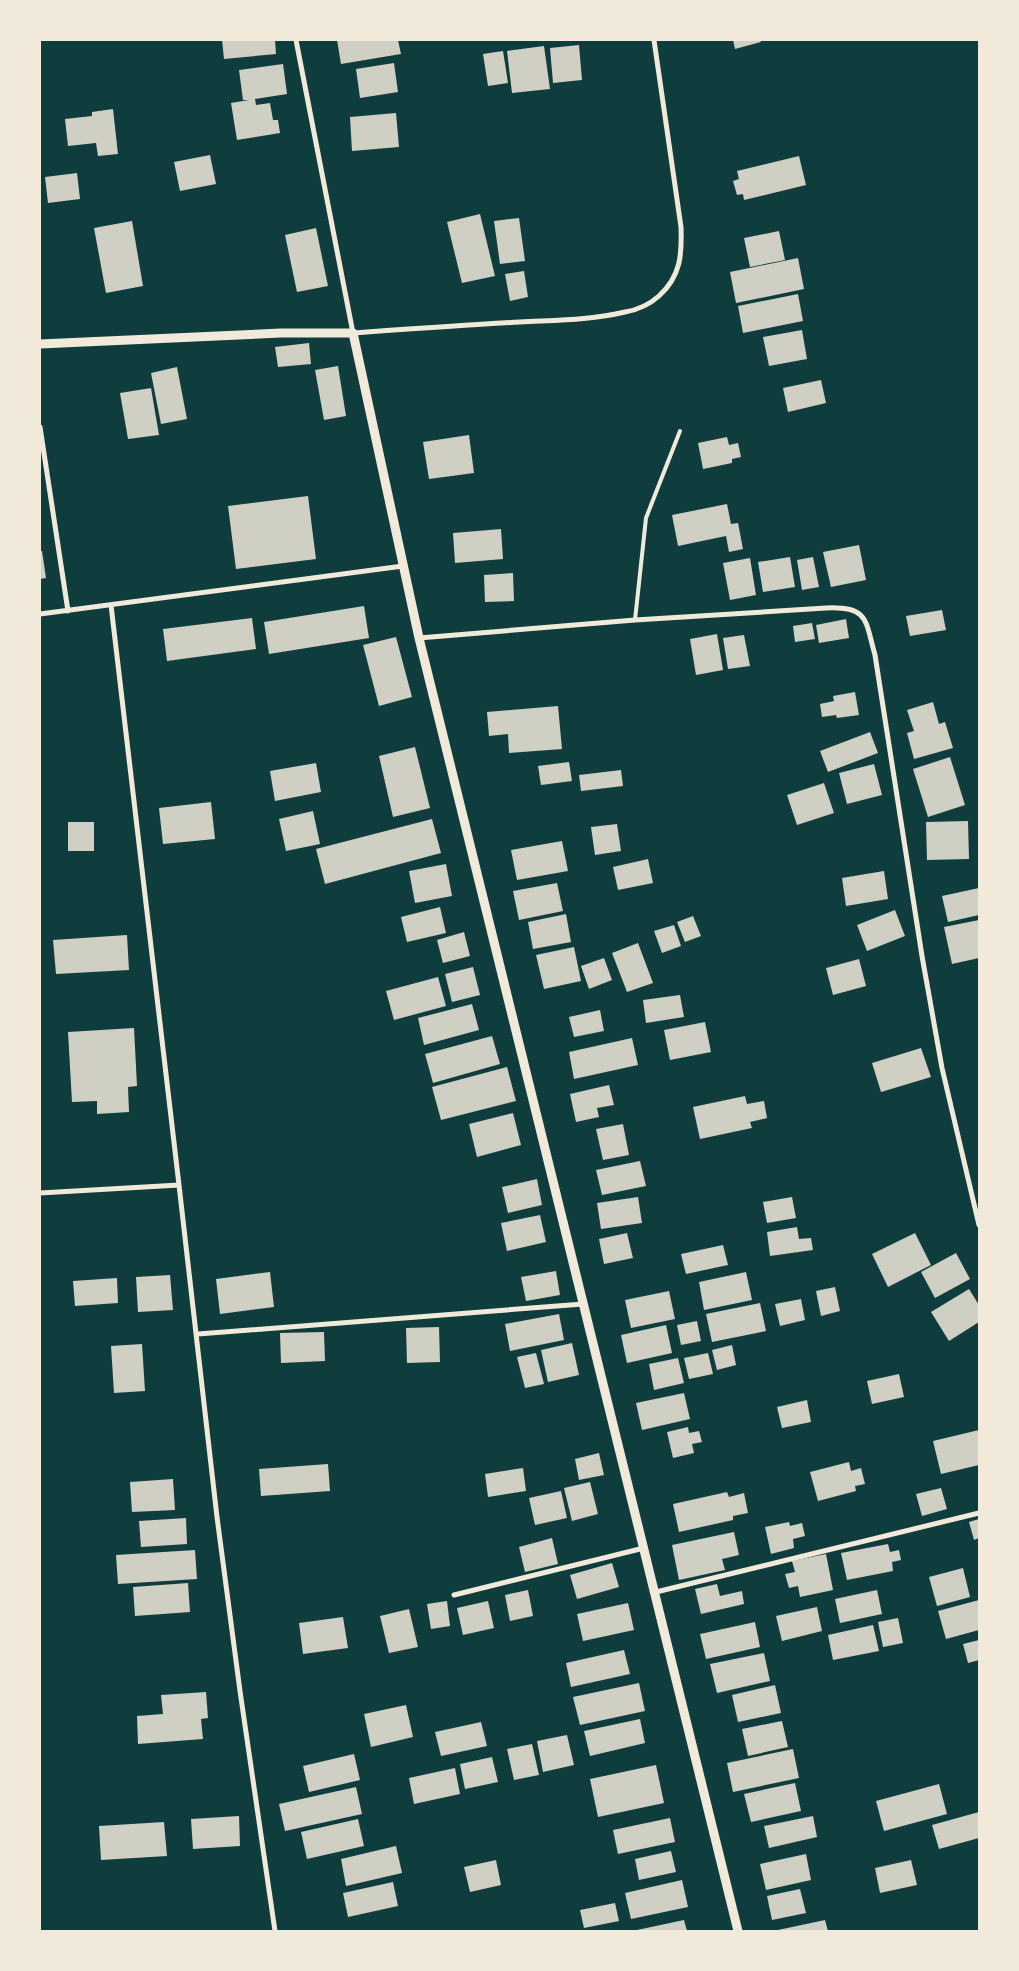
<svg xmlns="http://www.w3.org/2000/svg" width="1019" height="1971" font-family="Bitter,serif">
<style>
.building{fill:#cfcfc3}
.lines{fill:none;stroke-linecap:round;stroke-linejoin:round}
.service{stroke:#f1e9da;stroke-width:4}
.minor{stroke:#f1e9da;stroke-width:5}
.tertiary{stroke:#f1e9da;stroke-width:9}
</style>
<rect width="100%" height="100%" fill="#0f3d3e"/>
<!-- building -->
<path class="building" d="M 222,40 L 275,40 L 276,54 L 224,59 Z
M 337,40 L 398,40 L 401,54 L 341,64 Z
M 733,40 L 760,40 L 761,42 L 735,49 Z
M 579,45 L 582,80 L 553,83 L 550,48 Z
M 544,46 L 550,89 L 512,93 L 507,51 Z
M 503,51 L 508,83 L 488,86 L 483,54 Z
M 394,63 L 398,92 L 360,98 L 356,69 Z
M 283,64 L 287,94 L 255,99 L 256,105 L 270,103 L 273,120 L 278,120 L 280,133 L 237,140 L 231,103 L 249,100 L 243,100 L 239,70 Z
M 113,109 L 118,154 L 98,156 L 96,143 L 68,146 L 65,119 L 92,116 L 92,112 Z
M 396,113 L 399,147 L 352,151 L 350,117 Z
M 210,155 L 216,184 L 180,191 L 174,162 Z
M 799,156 L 806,185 L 744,200 L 743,194 L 737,195 L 733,181 L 739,179 L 737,171 Z
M 77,173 L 80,199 L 48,203 L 45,177 Z
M 480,214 L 495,276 L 462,283 L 447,222 Z
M 519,218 L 525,261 L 500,264 L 494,221 Z
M 132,221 L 143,286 L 106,293 L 94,228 Z
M 316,228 L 328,286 L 297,292 L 285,235 Z
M 779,231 L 785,260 L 750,267 L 744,238 Z
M 798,258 L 804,289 L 736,303 L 730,272 Z
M 524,271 L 528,297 L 510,301 L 505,274 Z
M 798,294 L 803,321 L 743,333 L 738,306 Z
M 802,330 L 807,359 L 769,366 L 763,337 Z
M 309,343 L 311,364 L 278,367 L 275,347 Z
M 338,366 L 346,416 L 324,420 L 315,370 Z
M 177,367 L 187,419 L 161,424 L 151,373 Z
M 821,380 L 826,403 L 788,412 L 783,388 Z
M 151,388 L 159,435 L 128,439 L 120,393 Z
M 469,435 L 474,473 L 429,479 L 423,442 Z
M 727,437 L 729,445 L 738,443 L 741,457 L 732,459 L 732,463 L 703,469 L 698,443 Z
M 308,496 L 316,559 L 236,569 L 228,506 Z
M 727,504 L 731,524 L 738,523 L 743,549 L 729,552 L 726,536 L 678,546 L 672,515 Z
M 501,529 L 503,559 L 455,563 L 453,533 Z
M 859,545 L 866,580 L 831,587 L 823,552 Z
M 40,551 L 42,551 L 46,578 L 40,579 Z
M 790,557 L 795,587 L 763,592 L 758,562 Z
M 813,557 L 819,587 L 802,590 L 797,560 Z
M 750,558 L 756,595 L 730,600 L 723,563 Z
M 513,573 L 514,601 L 485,602 L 484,575 Z
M 364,606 L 369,638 L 269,654 L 264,622 Z
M 942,610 L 946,630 L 910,636 L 906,616 Z
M 252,618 L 256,649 L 167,661 L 163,629 Z
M 846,619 L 849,638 L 819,643 L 816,625 Z
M 812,623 L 815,639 L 795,642 L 793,626 Z
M 717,634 L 723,670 L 696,675 L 690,639 Z
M 744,635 L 750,666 L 728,669 L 723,638 Z
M 396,637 L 412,697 L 379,706 L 363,645 Z
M 855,692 L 859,715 L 837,718 L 836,715 L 822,717 L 820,704 L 834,701 L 833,696 Z
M 933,702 L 939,724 L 945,722 L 953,748 L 914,759 L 907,733 L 914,731 L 907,710 Z
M 558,706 L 562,749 L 509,753 L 508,734 L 489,736 L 487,712 Z
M 870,732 L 878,753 L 828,772 L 820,751 Z
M 415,747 L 430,808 L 393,817 L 379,756 Z
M 950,757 L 965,805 L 928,817 L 913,769 Z
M 569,762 L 572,781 L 541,785 L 538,766 Z
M 316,763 L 321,792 L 275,801 L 270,771 Z
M 874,764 L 882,795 L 847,804 L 839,773 Z
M 621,770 L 623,786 L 581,791 L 579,775 Z
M 824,783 L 834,813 L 797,825 L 787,795 Z
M 211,802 L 215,839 L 163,844 L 159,808 Z
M 313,811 L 320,844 L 286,851 L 279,819 Z
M 432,819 L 441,853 L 325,884 L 316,849 Z
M 968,821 L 969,859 L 927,860 L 926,822 Z
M 68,822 L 94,822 L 94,851 L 68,851 Z
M 617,824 L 621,851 L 595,855 L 591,827 Z
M 562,841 L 568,871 L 517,880 L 511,850 Z
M 648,859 L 653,883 L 618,890 L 613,867 Z
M 446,864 L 452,896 L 415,903 L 409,871 Z
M 884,871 L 888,899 L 846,906 L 842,878 Z
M 557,883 L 563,911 L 519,920 L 513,891 Z
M 979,888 L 979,915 L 948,922 L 942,896 Z
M 440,907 L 446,933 L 407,942 L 401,917 Z
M 895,910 L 905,936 L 867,951 L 857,925 Z
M 566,914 L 571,942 L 533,949 L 528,922 Z
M 693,916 L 701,936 L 685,942 L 677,922 Z
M 979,920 L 979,958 L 952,964 L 944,927 Z
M 674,925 L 681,946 L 662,953 L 654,931 Z
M 464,932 L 470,956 L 443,963 L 437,940 Z
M 127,935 L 129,970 L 56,974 L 53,940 Z
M 638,943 L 653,983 L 627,992 L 612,953 Z
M 574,947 L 581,981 L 544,989 L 536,955 Z
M 604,958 L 612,980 L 589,989 L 581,966 Z
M 859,959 L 866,986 L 833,995 L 826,968 Z
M 473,967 L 480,995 L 452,1002 L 445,974 Z
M 438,977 L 446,1006 L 394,1020 L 386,991 Z
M 680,995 L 684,1017 L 646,1023 L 643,1000 Z
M 472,1004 L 479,1030 L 424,1045 L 418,1018 Z
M 600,1010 L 604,1031 L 574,1037 L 569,1017 Z
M 705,1022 L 711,1052 L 670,1060 L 664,1030 Z
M 134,1028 L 137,1086 L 128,1087 L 129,1112 L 97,1114 L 97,1101 L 72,1102 L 68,1032 Z
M 492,1036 L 500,1064 L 433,1083 L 425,1054 Z
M 632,1038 L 638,1065 L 574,1079 L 569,1052 Z
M 921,1048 L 931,1077 L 881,1092 L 872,1063 Z
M 507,1067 L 516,1101 L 441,1120 L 432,1087 Z
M 609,1085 L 614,1105 L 597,1108 L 599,1117 L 576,1122 L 570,1094 Z
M 745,1096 L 747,1104 L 764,1101 L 767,1118 L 750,1122 L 752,1128 L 700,1139 L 693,1107 Z
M 513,1113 L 521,1145 L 477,1157 L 469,1124 Z
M 623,1124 L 629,1155 L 603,1160 L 596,1129 Z
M 640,1161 L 646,1186 L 602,1195 L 596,1170 Z
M 537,1179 L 542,1205 L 508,1213 L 502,1187 Z
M 638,1197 L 642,1223 L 601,1229 L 597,1203 Z
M 792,1197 L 796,1218 L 767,1223 L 763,1202 Z
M 540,1215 L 546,1242 L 507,1251 L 501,1223 Z
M 797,1227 L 799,1239 L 811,1238 L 813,1250 L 770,1256 L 767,1232 Z
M 627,1233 L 633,1258 L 604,1264 L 599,1239 Z
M 915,1233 L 931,1265 L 888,1287 L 872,1254 Z
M 723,1245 L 728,1265 L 686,1274 L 681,1254 Z
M 956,1253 L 970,1279 L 935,1298 L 921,1272 Z
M 556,1271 L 560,1295 L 526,1301 L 521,1277 Z
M 270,1272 L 274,1307 L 220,1314 L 216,1279 Z
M 746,1272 L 752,1300 L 704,1310 L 699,1282 Z
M 170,1275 L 173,1310 L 138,1312 L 136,1277 Z
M 117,1278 L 118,1303 L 75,1306 L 73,1281 Z
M 835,1287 L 840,1311 L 821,1316 L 816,1291 Z
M 969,1289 L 979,1305 L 979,1322 L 949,1341 L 931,1312 Z
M 669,1291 L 675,1319 L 631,1328 L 625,1300 Z
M 801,1299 L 805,1320 L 780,1326 L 775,1304 Z
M 760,1303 L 766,1331 L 712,1342 L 706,1314 Z
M 559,1314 L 564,1340 L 510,1351 L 505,1324 Z
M 697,1321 L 701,1341 L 681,1345 L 677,1325 Z
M 666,1325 L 672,1353 L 627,1363 L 621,1335 Z
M 439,1327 L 440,1362 L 407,1363 L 406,1328 Z
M 324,1332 L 325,1361 L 281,1363 L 280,1333 Z
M 572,1343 L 579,1375 L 548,1382 L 541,1350 Z
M 142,1344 L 145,1391 L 114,1393 L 111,1346 Z
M 732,1345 L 736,1365 L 717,1370 L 712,1350 Z
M 536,1353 L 544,1384 L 525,1388 L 517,1357 Z
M 708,1353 L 713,1374 L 689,1379 L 684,1358 Z
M 678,1358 L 684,1383 L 654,1390 L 649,1364 Z
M 899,1374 L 904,1397 L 872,1404 L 867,1381 Z
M 684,1393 L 690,1419 L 642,1430 L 636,1403 Z
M 807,1400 L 811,1422 L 782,1428 L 777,1407 Z
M 688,1427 L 689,1433 L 699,1431 L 702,1442 L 692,1444 L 694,1453 L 673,1458 L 667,1432 Z
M 979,1430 L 979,1465 L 941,1474 L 933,1441 Z
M 599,1453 L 604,1475 L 579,1480 L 575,1459 Z
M 849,1462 L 851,1471 L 861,1468 L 865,1484 L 855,1486 L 856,1491 L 818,1501 L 810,1472 Z
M 328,1464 L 330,1491 L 261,1496 L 259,1469 Z
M 523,1468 L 526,1491 L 488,1497 L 485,1474 Z
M 173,1479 L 175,1510 L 132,1512 L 130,1482 Z
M 590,1482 L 598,1514 L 572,1521 L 564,1488 Z
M 941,1488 L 947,1509 L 922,1516 L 916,1494 Z
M 561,1491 L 567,1518 L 535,1525 L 529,1498 Z
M 727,1492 L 729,1497 L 744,1493 L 748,1513 L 733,1516 L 733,1520 L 679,1532 L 673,1504 Z
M 186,1518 L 187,1544 L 141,1547 L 139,1521 Z
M 979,1519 L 979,1538 L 974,1540 L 969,1522 Z
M 789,1522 L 790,1526 L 802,1523 L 805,1536 L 793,1539 L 794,1548 L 771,1554 L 765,1527 Z
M 734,1532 L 739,1555 L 722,1559 L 725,1570 L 679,1580 L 672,1545 Z
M 552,1538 L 558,1564 L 525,1572 L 519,1547 Z
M 888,1544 L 890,1552 L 899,1550 L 901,1560 L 892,1562 L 893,1571 L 847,1580 L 841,1553 Z
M 195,1550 L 197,1579 L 118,1584 L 116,1555 Z
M 826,1554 L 833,1590 L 800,1597 L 798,1586 L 789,1588 L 785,1574 L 795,1572 L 792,1561 Z
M 612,1563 L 619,1587 L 577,1599 L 570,1575 Z
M 963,1568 L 970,1597 L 937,1606 L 929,1577 Z
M 188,1583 L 190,1612 L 135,1616 L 133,1587 Z
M 717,1584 L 720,1596 L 742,1591 L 744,1604 L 701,1614 L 695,1589 Z
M 528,1590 L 533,1616 L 510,1621 L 505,1595 Z
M 877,1590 L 882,1614 L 840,1623 L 835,1599 Z
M 979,1600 L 979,1630 L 946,1639 L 938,1611 Z
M 447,1601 L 450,1626 L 431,1629 L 427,1604 Z
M 488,1601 L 494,1628 L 463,1635 L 457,1608 Z
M 628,1603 L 634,1630 L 583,1641 L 577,1614 Z
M 817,1607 L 822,1631 L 782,1641 L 776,1616 Z
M 409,1609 L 418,1647 L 389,1653 L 380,1616 Z
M 343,1617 L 348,1648 L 303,1654 L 299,1623 Z
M 898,1618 L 903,1643 L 883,1647 L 878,1622 Z
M 755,1622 L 760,1647 L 706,1659 L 700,1634 Z
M 873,1625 L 879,1651 L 833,1660 L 828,1635 Z
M 979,1640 L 979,1660 L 968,1663 L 963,1644 Z
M 624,1650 L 630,1674 L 571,1687 L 566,1663 Z
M 764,1653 L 770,1681 L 717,1693 L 710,1664 Z
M 639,1683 L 645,1711 L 580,1725 L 573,1697 Z
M 775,1685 L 781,1713 L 738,1722 L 732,1695 Z
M 206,1692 L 208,1718 L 201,1719 L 203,1739 L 138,1744 L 137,1716 L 163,1714 L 161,1695 Z
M 406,1705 L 413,1737 L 371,1747 L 364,1714 Z
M 640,1719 L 645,1743 L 590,1756 L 584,1731 Z
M 782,1721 L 788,1747 L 748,1756 L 742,1729 Z
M 481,1722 L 487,1746 L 441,1756 L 435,1732 Z
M 567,1735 L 574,1765 L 543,1772 L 537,1741 Z
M 532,1744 L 539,1775 L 514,1780 L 507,1749 Z
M 793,1749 L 799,1778 L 733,1792 L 727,1763 Z
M 354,1754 L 360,1780 L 309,1792 L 303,1766 Z
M 492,1757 L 498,1782 L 465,1789 L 460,1764 Z
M 656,1765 L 664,1803 L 598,1817 L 590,1779 Z
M 455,1768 L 460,1794 L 414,1804 L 409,1778 Z
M 795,1783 L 801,1811 L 751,1822 L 744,1794 Z
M 939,1784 L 947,1814 L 884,1831 L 876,1801 Z
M 356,1787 L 362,1814 L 285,1831 L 279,1804 Z
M 979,1812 L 979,1838 L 939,1849 L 932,1825 Z
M 239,1816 L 240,1846 L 193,1849 L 191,1819 Z
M 813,1816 L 817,1837 L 769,1848 L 764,1826 Z
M 670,1818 L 675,1842 L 618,1854 L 613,1830 Z
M 358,1819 L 364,1846 L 307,1859 L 301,1832 Z
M 164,1822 L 167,1856 L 101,1860 L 99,1826 Z
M 396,1846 L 402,1873 L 346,1886 L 341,1859 Z
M 671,1851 L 676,1872 L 639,1880 L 635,1859 Z
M 806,1854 L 811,1880 L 766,1890 L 760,1864 Z
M 496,1860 L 501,1885 L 470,1892 L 464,1867 Z
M 911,1860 L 917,1885 L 880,1893 L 875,1868 Z
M 682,1880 L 688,1907 L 631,1919 L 625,1893 Z
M 393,1882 L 398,1906 L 348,1917 L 343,1893 Z
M 800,1889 L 806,1913 L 772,1920 L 767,1896 Z
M 615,1903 L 619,1921 L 584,1928 L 580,1910 Z
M 684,1920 L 687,1931 L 637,1931 L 637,1930 Z
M 825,1920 L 828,1931 L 778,1931 L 778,1930 Z"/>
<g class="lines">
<!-- service -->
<path class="service" d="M 635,620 L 646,518 L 680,431"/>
<!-- minor -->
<path class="minor" d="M 296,40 L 353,333 C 409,329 464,325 520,322 C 555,320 591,320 625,312 C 637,310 650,304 659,296 C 681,276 682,254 681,227 L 654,40
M 40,427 L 68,611
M 111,605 L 179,1185
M 40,614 L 403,566
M 419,638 L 635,620 L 826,608 C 869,606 865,620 875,655 L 922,956 L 942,1068 L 979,1225
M 40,1193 L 179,1185 L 217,1517 L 240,1691 L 275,1931
M 198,1334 L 583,1304
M 656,1592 L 979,1513
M 454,1595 L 644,1548"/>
<!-- tertiary -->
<path class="tertiary" d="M 40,344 L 281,333 L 353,333 L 419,638 L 738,1931"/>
</g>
<!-- border -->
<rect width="1019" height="1971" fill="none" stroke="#f1e9da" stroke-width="82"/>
</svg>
